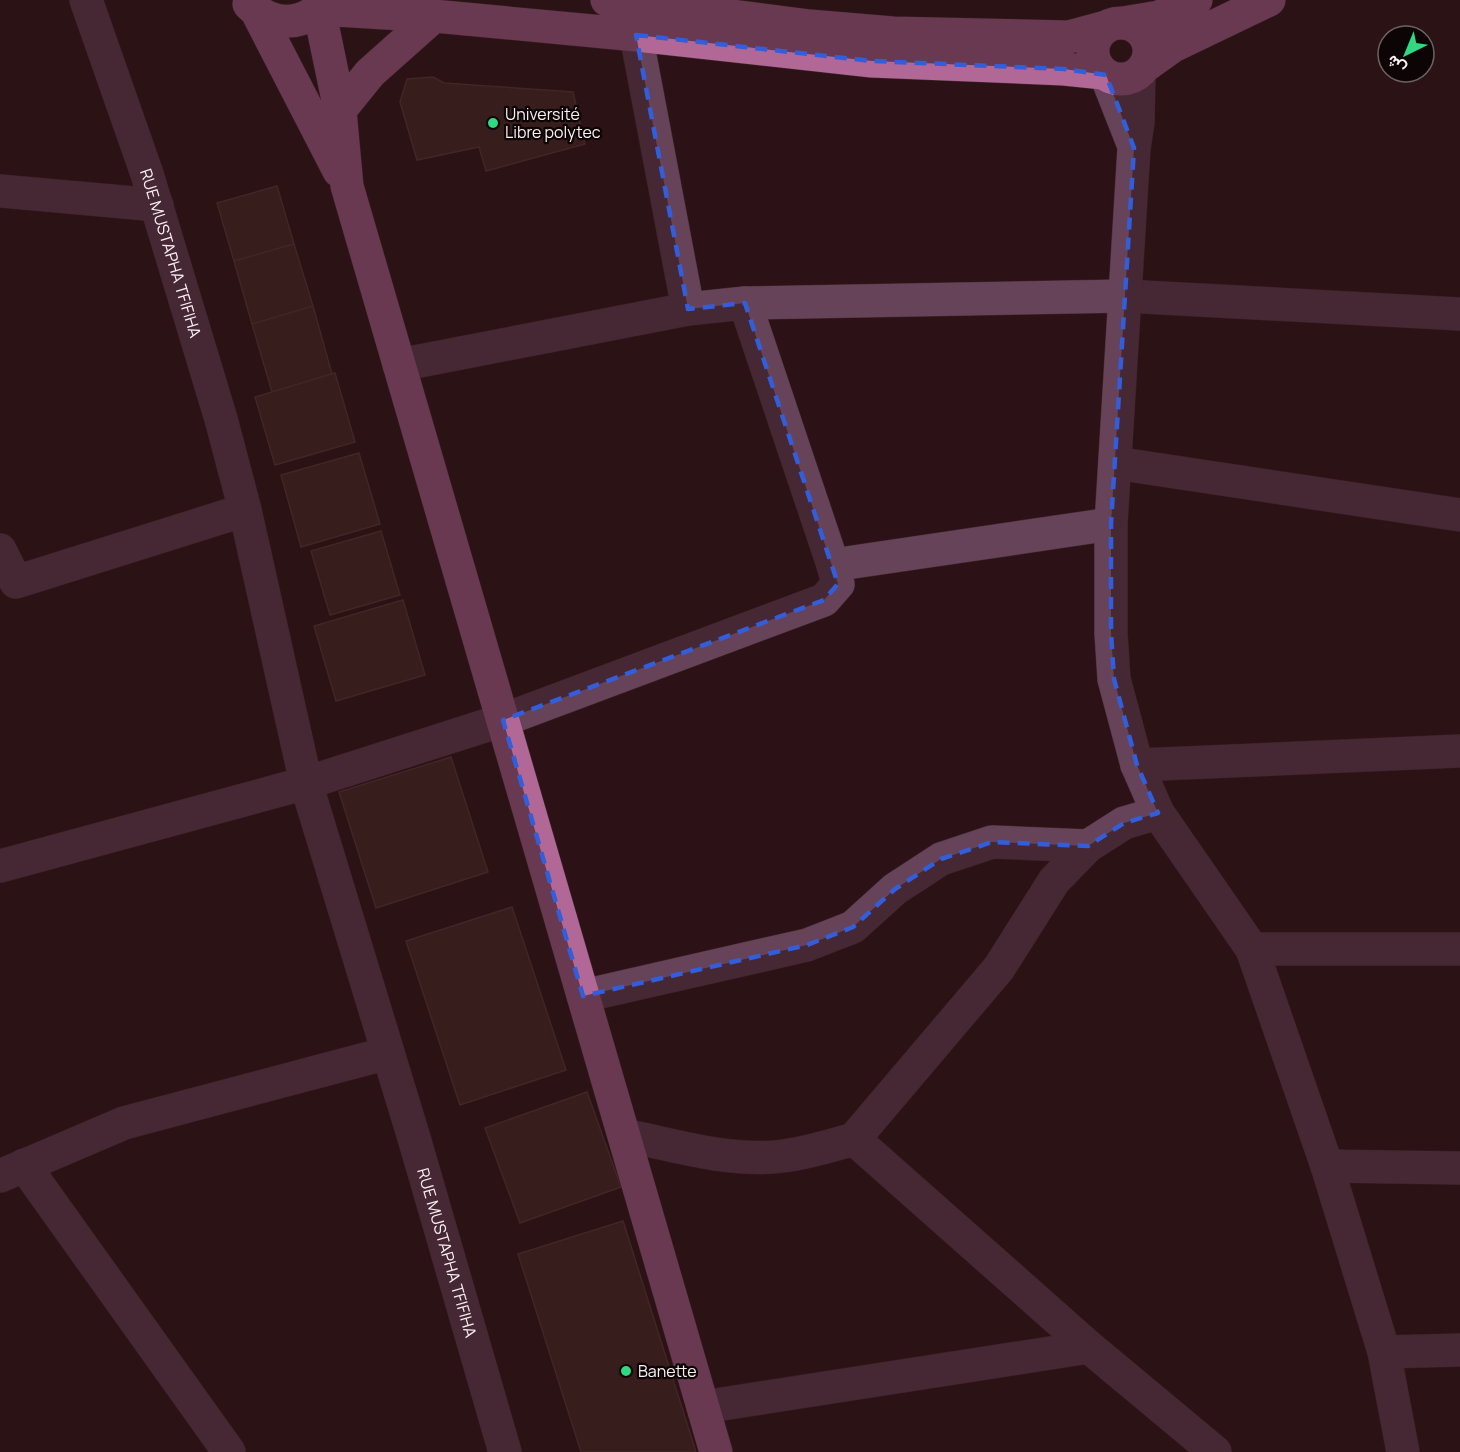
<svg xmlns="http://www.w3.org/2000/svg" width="1460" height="1452" font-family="Manrope,Vazirmatn,sans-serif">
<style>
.building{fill:#452b22;stroke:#5a3f35;stroke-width:1.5}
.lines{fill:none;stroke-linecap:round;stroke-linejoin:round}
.minor-casing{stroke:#452d30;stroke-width:34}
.major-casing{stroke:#452d30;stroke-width:34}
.minor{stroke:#664359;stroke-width:33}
.major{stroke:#b16897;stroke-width:33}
.marked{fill:none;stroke:#335edb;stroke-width:4.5;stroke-dasharray:12 8;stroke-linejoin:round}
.poi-dot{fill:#31d882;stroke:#0d0405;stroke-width:2}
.labels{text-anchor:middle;stroke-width:4.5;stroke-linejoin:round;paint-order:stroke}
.poi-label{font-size:16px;fill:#fcf1f2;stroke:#0d0405;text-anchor:start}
.street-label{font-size:16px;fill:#fcf1f2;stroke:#0d0405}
</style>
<rect width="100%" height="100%" fill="#2c1216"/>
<!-- building -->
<path class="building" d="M 433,77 L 444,83 L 573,92 L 585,144 L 486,171 L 479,147 L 417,160 L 400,102 L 407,79 Z
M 277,186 L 294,244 L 234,261 L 217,203 Z
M 294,244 L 313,306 L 252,324 L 234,261 Z
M 313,306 L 332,374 L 272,392 L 252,324 Z
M 335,373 L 355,442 L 275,465 L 255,397 Z
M 359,453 L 380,524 L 301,547 L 281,475 Z
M 381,531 L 400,595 L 330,615 L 311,551 Z
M 403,600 L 425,675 L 336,701 L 314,626 Z
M 451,757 L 488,872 L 376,908 L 339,792 Z
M 512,907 L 566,1070 L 460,1105 L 406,941 Z
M 587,1092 L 621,1187 L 520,1223 L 485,1128 Z
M 623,1221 L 696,1452 L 581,1452 L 518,1254 Z"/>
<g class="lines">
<defs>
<g id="minor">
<path id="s1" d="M 86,0 L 147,174 L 221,419 L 245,510"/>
<path d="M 636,35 L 688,309 L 745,303 L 1125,296 L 1460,314"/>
<path d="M 1106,75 L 1132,141"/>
<path d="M 0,191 L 157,205"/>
<path d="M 745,303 L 833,565"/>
<path d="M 399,365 L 688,309"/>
<path d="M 1115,463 L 1460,515"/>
<path id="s2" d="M 0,550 L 16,582 L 245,510 L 306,783 L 414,1138 L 505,1452"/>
<path d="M 1137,765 L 1460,751"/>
<path d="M 1158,813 L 1252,949 L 1327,1166 L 1384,1352 L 1403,1452"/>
<path d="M 0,866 L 306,783 L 503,720 L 824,600 L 838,584 L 833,565 L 1111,524"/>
<path d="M 1252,949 L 1460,949"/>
<path d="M 583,996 L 807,945 L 853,927 L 895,889 L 941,859 L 992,842 L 1088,846"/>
<path d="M 624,1135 C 674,1145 731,1163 783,1156 C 807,1153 830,1146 854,1139 L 1089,1347 L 1215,1452"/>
<path d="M 854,1139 L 999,968 L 1054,881 L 1088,846 L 1124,823 L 1158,813 L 1137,765 L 1114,679 L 1111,633 L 1111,524 L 1134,148 L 1138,123 L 1139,73"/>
<path d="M 24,1165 L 229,1452"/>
<path d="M 1327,1166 L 1460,1168"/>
<path d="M 0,1176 L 124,1123 L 388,1053"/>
<path d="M 1384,1352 L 1460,1350"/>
<path d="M 703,1407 L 1089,1347"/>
</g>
<path id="major" d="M 607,0 L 810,26 L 893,33 L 1069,37 L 1106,27
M 249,4 C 273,28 305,27 327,0
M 257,12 L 339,171
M 1123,23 L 1159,17 L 1196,0
M1093 51a28 28 0 1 1 56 0a28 28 0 1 1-56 0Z
M 1145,66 L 1173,46 L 1269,0
M 340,110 L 370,73 L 434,16
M 716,1452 L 347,186 L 340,110 L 319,9 L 434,16 L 636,35 L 872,61 L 1064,69 L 1103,73"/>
</defs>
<!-- minor casing -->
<use href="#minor" class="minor-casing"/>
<!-- major casing -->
<use href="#major" class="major-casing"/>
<!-- minor -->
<use href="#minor" class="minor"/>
<!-- major -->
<use href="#major" class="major"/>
</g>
<!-- marked area -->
<path d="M0 0H1460V1452H0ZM 636,35 L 872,61 L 1064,69 L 1106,75 L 1134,148 L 1111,524 L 1111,633 L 1114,679 L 1137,765 L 1158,813 L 1124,823 L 1088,846 L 992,842 L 941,859 L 895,889 L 853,927 L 807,945 L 583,996 L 503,720 L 824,600 L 838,584 L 745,303 L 688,309 Z" fill="#2c1216" fill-opacity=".55" fill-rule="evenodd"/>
<path class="marked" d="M 636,35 L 872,61 L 1064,69 L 1106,75 L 1134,148 L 1111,524 L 1111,633 L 1114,679 L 1137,765 L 1158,813 L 1124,823 L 1088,846 L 992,842 L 941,859 L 895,889 L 853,927 L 807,945 L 583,996 L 503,720 L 824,600 L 838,584 L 745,303 L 688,309 Z"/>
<!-- markers -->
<g class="poi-dot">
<circle cx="493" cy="123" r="6"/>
<circle cx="626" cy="1371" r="6"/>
</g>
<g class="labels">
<!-- poi labels -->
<g class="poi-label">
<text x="505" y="120">Université<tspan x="505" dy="18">Libre polytec</tspan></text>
<text x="638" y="1377">Banette</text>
</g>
<!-- street labels -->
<g class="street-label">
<text dy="6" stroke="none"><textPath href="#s1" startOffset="267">RUE MUSTAPHA TFIFIHA</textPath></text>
<text dy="6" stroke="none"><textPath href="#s2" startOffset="1046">RUE MUSTAPHA TFIFIHA</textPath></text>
</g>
</g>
<!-- north arrow -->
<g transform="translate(1406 54) rotate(223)"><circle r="28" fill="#0d0405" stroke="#6d6364" stroke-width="1.5"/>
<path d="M0-4.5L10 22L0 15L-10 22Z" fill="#31d882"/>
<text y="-9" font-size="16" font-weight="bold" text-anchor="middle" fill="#fcf1f2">ش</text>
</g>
</svg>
